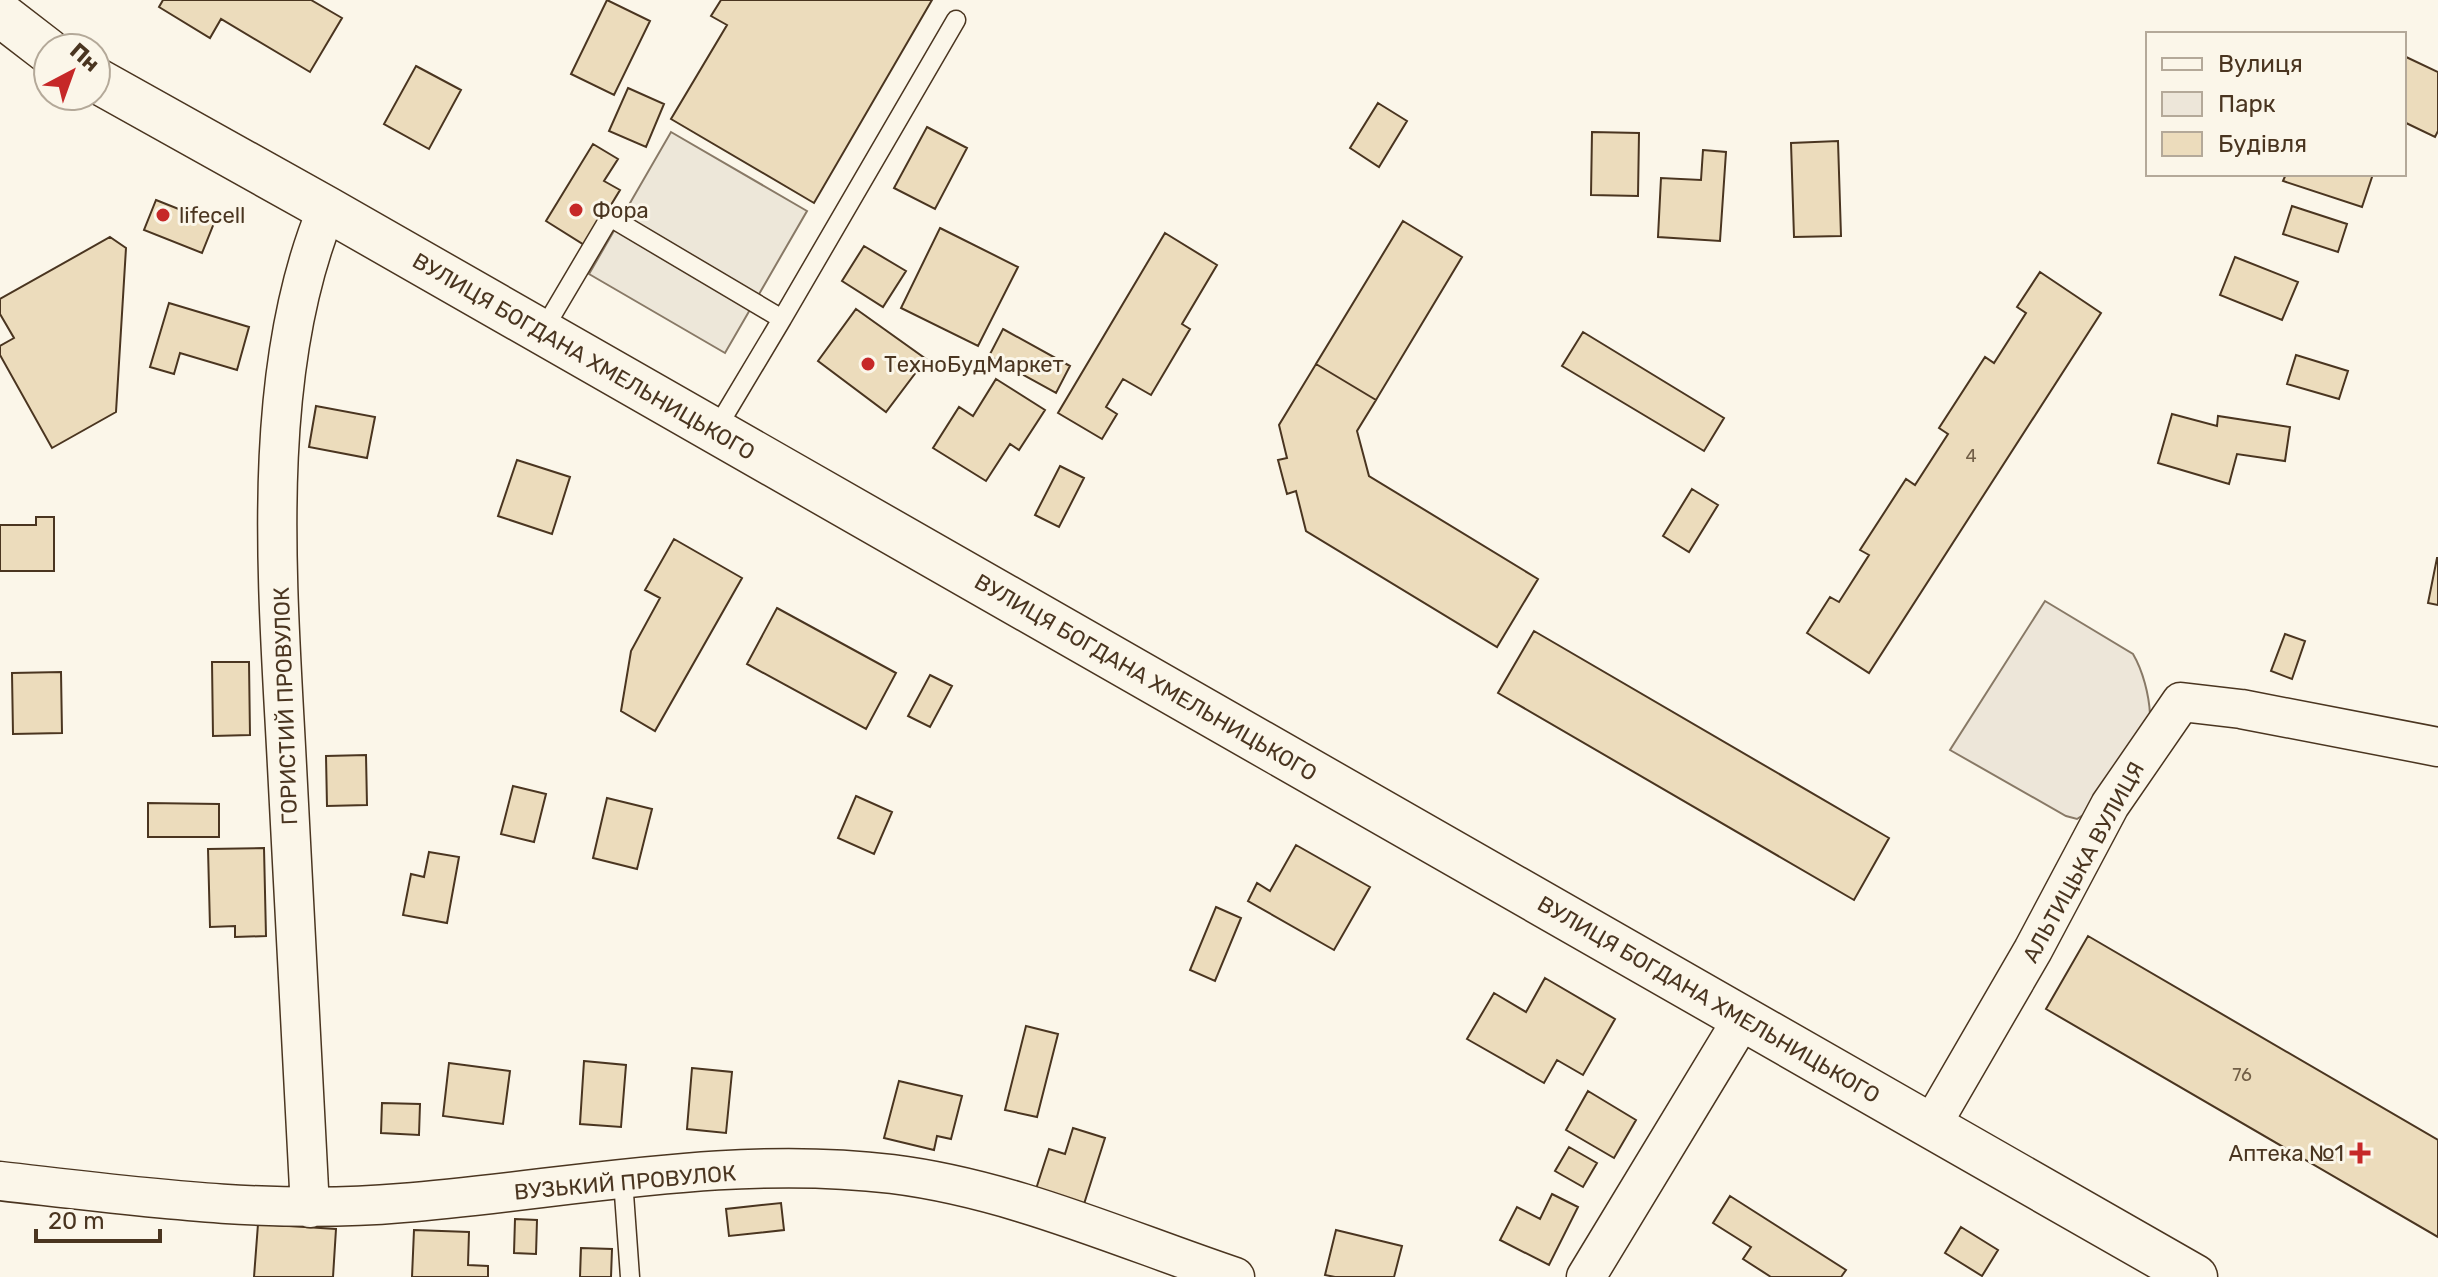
<svg xmlns="http://www.w3.org/2000/svg" width="2438" height="1277" font-family="Rubik,sans-serif">
<style>
.green{fill:#ede6d9;stroke:#887966;stroke-width:2}
.parking{fill:#ede7d9;stroke:#887966;stroke-width:2}
.building{fill:#ecdcbc;stroke:#4a3520;stroke-width:2}
.lines{fill:none;stroke-linecap:round;stroke-linejoin:round}
.lane-casing{stroke:#4a3520;stroke-width:21}
.street-casing{stroke:#4a3520;stroke-width:41}
.secondary-casing{stroke:#4a3520;stroke-width:47}
.lane{stroke:#fbf6e9;stroke-width:18}
.street{stroke:#fbf6e9;stroke-width:38}
.secondary{stroke:#fbf6e9;stroke-width:44}
.poi-dot{fill:#c62828;stroke:#fbf6e9;stroke-width:3}
.labels{text-anchor:middle;stroke-width:6;stroke-linejoin:round;paint-order:stroke}
.number-label{font-size:18px;fill:#725f47}
.poi-label{font-size:22px;fill:#4a3520;stroke:#fbf6e9;text-anchor:start}
.street-label{font-size:22px;fill:#4a3520;stroke:#fbf6e9}
</style>
<rect width="100%" height="100%" fill="#fbf6e9"/>
<!-- green -->
<path class="green" d="M 2045,601 L 2133,654 C 2143,671 2149,695 2150,714 L 2086,813 L 2077,819 L 2066,816 L 1950,750 Z"/>
<!-- parking -->
<path class="parking" d="M 671,132 L 807,211 L 725,353 L 589,274 Z"/>
<!-- building -->
<path class="building" d="M 163,0 L 311,0 L 342,18 L 310,72 L 221,19 L 210,38 L 159,7 Z
M 607,0 L 650,21 L 614,95 L 571,74 Z
M 721,0 L 932,0 L 814,203 L 671,119 L 727,25 L 711,16 Z
M 2404,56 L 2438,72 L 2438,131 L 2435,137 L 2404,122 Z
M 416,66 L 461,90 L 429,149 L 384,124 Z
M 628,88 L 664,104 L 646,147 L 609,131 Z
M 1378,103 L 1407,121 L 1379,167 L 1350,148 Z
M 927,127 L 967,148 L 935,209 L 894,188 Z
M 1592,132 L 1639,133 L 1638,196 L 1591,195 Z
M 1838,141 L 1841,236 L 1794,237 L 1791,143 Z
M 593,144 L 618,159 L 604,181 L 620,190 L 586,246 L 546,221 Z
M 1703,150 L 1726,152 L 1720,241 L 1658,237 L 1661,178 L 1701,180 Z
M 2286,174 L 2373,174 L 2362,207 L 2283,181 Z
M 156,200 L 214,223 L 202,253 L 144,230 Z
M 2292,206 L 2347,224 L 2338,252 L 2283,234 Z
M 1403,221 L 1462,257 L 1376,400 L 1316,364 Z
M 940,228 L 1018,267 L 978,346 L 901,308 Z
M 1165,233 L 1217,265 L 1182,324 L 1190,329 L 1151,395 L 1123,379 L 1106,407 L 1117,414 L 1102,439 L 1058,413 Z
M 110,237 L 126,248 L 116,412 L 52,448 L 0,355 L 0,346 L 14,338 L 0,314 L 0,299 Z
M 864,246 L 906,271 L 883,307 L 842,281 Z
M 2235,257 L 2298,282 L 2282,320 L 2220,295 Z
M 2040,272 L 2101,313 L 1869,673 L 1807,633 L 1830,597 L 1839,602 L 1869,555 L 1860,550 L 1906,479 L 1915,485 L 1948,434 L 1939,428 L 1985,357 L 1994,363 L 2026,313 L 2017,307 Z
M 169,303 L 249,327 L 237,370 L 180,353 L 174,374 L 150,367 Z
M 856,309 L 926,359 L 886,412 L 818,361 Z
M 1003,329 L 1070,366 L 1056,393 L 989,356 Z
M 1583,332 L 1724,418 L 1704,451 L 1562,366 Z
M 2296,355 L 2348,371 L 2339,399 L 2287,384 Z
M 1316,364 L 1376,400 L 1357,431 L 1369,476 L 1538,579 L 1497,647 L 1306,531 L 1296,491 L 1287,494 L 1278,460 L 1287,458 L 1279,425 Z
M 996,379 L 1045,410 L 1019,450 L 1010,444 L 986,481 L 933,448 L 959,407 L 973,416 Z
M 316,406 L 375,417 L 367,458 L 309,447 Z
M 2172,414 L 2217,426 L 2218,416 L 2290,427 L 2285,461 L 2237,454 L 2229,484 L 2158,463 Z
M 517,460 L 570,477 L 552,534 L 498,516 Z
M 1060,466 L 1084,478 L 1059,527 L 1035,515 Z
M 1692,489 L 1718,505 L 1689,552 L 1663,536 Z
M 36,517 L 54,517 L 54,571 L 0,571 L 0,525 L 36,525 Z
M 674,539 L 742,578 L 655,731 L 621,711 L 631,651 L 660,598 L 645,590 Z
M 2437,558 L 2438,558 L 2438,605 L 2428,603 Z
M 777,608 L 896,673 L 866,729 L 747,664 Z
M 1534,631 L 1889,838 L 1854,900 L 1498,693 Z
M 2285,634 L 2305,641 L 2292,679 L 2271,671 Z
M 212,662 L 249,662 L 250,735 L 213,736 Z
M 61,672 L 62,733 L 13,734 L 12,673 Z
M 930,675 L 952,686 L 930,727 L 908,716 Z
M 366,755 L 367,805 L 327,806 L 326,756 Z
M 513,786 L 546,794 L 534,842 L 501,834 Z
M 856,796 L 892,812 L 874,854 L 838,838 Z
M 607,798 L 652,809 L 637,869 L 593,858 Z
M 148,803 L 219,804 L 219,837 L 148,837 Z
M 1296,845 L 1370,887 L 1334,950 L 1248,901 L 1257,883 L 1270,891 Z
M 264,848 L 266,936 L 235,937 L 235,926 L 210,927 L 208,849 Z
M 429,852 L 459,857 L 447,923 L 403,915 L 411,874 L 424,877 Z
M 1216,907 L 1241,918 L 1215,981 L 1190,970 Z
M 2088,936 L 2438,1140 L 2438,1237 L 2046,1009 Z
M 1545,978 L 1615,1019 L 1583,1075 L 1557,1060 L 1544,1083 L 1467,1039 L 1494,993 L 1526,1012 Z
M 1026,1026 L 1058,1034 L 1037,1117 L 1005,1110 Z
M 584,1061 L 626,1065 L 621,1127 L 580,1124 Z
M 449,1063 L 510,1071 L 503,1124 L 443,1116 Z
M 692,1068 L 732,1072 L 726,1133 L 687,1129 Z
M 899,1081 L 962,1096 L 951,1139 L 937,1136 L 934,1150 L 884,1138 Z
M 1588,1091 L 1636,1120 L 1614,1158 L 1566,1130 Z
M 382,1103 L 420,1104 L 419,1135 L 381,1133 Z
M 1073,1128 L 1105,1138 L 1084,1204 L 1036,1189 L 1049,1149 L 1065,1154 Z
M 1569,1147 L 1597,1163 L 1583,1187 L 1555,1171 Z
M 1552,1194 L 1578,1207 L 1549,1265 L 1500,1240 L 1517,1207 L 1540,1219 Z
M 1730,1196 L 1846,1270 L 1841,1277 L 1771,1277 L 1743,1259 L 1751,1247 L 1713,1223 Z
M 781,1203 L 784,1230 L 729,1236 L 726,1209 Z
M 515,1219 L 537,1220 L 536,1254 L 514,1253 Z
M 258,1224 L 336,1229 L 333,1277 L 254,1277 Z
M 1961,1227 L 1998,1250 L 1982,1276 L 1945,1253 Z
M 414,1230 L 469,1232 L 468,1265 L 488,1266 L 488,1277 L 412,1277 Z
M 1336,1230 L 1402,1246 L 1394,1277 L 1335,1277 L 1325,1275 Z
M 581,1248 L 612,1249 L 611,1277 L 580,1277 Z"/>
<g class="lines">
<defs>
<path id="lane" d="M 782,319 L 956,20
M 542,332 L 610,217 L 782,319 L 715,431
M 623,1180 L 630,1277"/>
<path id="street" d="M 1931,1126 L 2033,950 L 2110,805 L 2181,702 L 2241,709 L 2438,747
M 0,1181 C 133,1196 268,1215 402,1203 C 564,1190 729,1154 892,1174 C 1012,1189 1122,1239 1235,1277
M 310,1208 C 302,1061 295,913 287,766 C 278,590 258,375 327,209
M 1586,1277 L 1743,1018"/>
<path id="secondary" d="M 0,14 L 48,51
M 96,80 L 327,209 L 2195,1277"/>
</defs>
<!-- lane casing -->
<use href="#lane" class="lane-casing"/>
<!-- street casing -->
<use href="#street" class="street-casing"/>
<!-- secondary casing -->
<use href="#secondary" class="secondary-casing"/>
<!-- lane -->
<use href="#lane" class="lane"/>
<!-- street -->
<use href="#street" class="street"/>
<!-- secondary -->
<use href="#secondary" class="secondary"/>
</g>
<!-- markers -->
<g class="poi-dot">
<circle cx="576" cy="210" r="8"/>
<circle cx="163" cy="215" r="8"/>
<circle cx="868" cy="364" r="8"/>
<path d="M2356 1141h8v8h8v8h-8v8h-8v-8h-8v-8h8z"/>
</g>
<g class="labels">
<!-- number labels -->
<g class="number-label">
<text x="1971" y="462">4</text>
<text x="2242" y="1081">76</text>
</g>
<!-- poi labels -->
<g class="poi-label">
<text x="592" y="218">Фора</text>
<text x="179" y="223">lifecell</text>
<text x="884" y="372">ТехноБудМаркет</text>
<text x="2344" y="1161" text-anchor="end">Аптека №1</text>
</g>
<!-- street labels -->
<g class="street-label">
<text transform="translate(584 356) rotate(30)" y="8">ВУЛИЦЯ БОГДАНА ХМЕЛЬНИЦЬКОГО</text>
<text transform="translate(1146 677) rotate(30)" y="8">ВУЛИЦЯ БОГДАНА ХМЕЛЬНИЦЬКОГО</text>
<text transform="translate(285 706) rotate(-92)" y="8">ГОРИСТИЙ ПРОВУЛОК</text>
<text transform="translate(2083 862) rotate(-61)" y="8">АЛЬТИЦЬКА ВУЛИЦЯ</text>
<text transform="translate(1709 999) rotate(30)" y="8">ВУЛИЦЯ БОГДАНА ХМЕЛЬНИЦЬКОГО</text>
<text transform="translate(625 1182) rotate(-5)" y="8">ВУЗЬКИЙ ПРОВУЛОК</text>
</g>
</g>
<!-- legend -->
<rect x="2146" y="32" width="260" height="144" fill="#fbf6e9" stroke="#b4a999" stroke-width="2"/>
<rect x="2162" y="58" width="40" height="12" fill="#fbf6e9" stroke="#b4a999" stroke-width="2"/>
<text x="2218" y="72" font-size="24" fill="#4a3520">Вулиця</text>
<rect x="2162" y="92" width="40" height="24" fill="#ede6d9" stroke="#b4a999" stroke-width="2"/>
<text x="2218" y="112" font-size="24" fill="#4a3520">Парк</text>
<rect x="2162" y="132" width="40" height="24" fill="#ecdcbc" stroke="#b4a999" stroke-width="2"/>
<text x="2218" y="152" font-size="24" fill="#4a3520">Будівля</text>
<!-- north arrow -->
<g transform="translate(72 72) rotate(41)"><circle r="38" fill="#fbf6e9" stroke="#b4a999" stroke-width="2"/>
<path d="M0-6L14 30L0 20L-14 30Z" fill="#c62828"/>
<text y="-12" font-size="22" font-weight="bold" text-anchor="middle" fill="#4a3520">Пн</text>
</g>
<!-- scale -->
<path d="M36 1229v12h124v-12" fill="none" stroke="#4a3520" stroke-width="4"/>
<text x="48" y="1229" font-size="24" fill="#4a3520" stroke="#fbf6e9" stroke-width="6" paint-order="stroke">20 m</text>
</svg>
